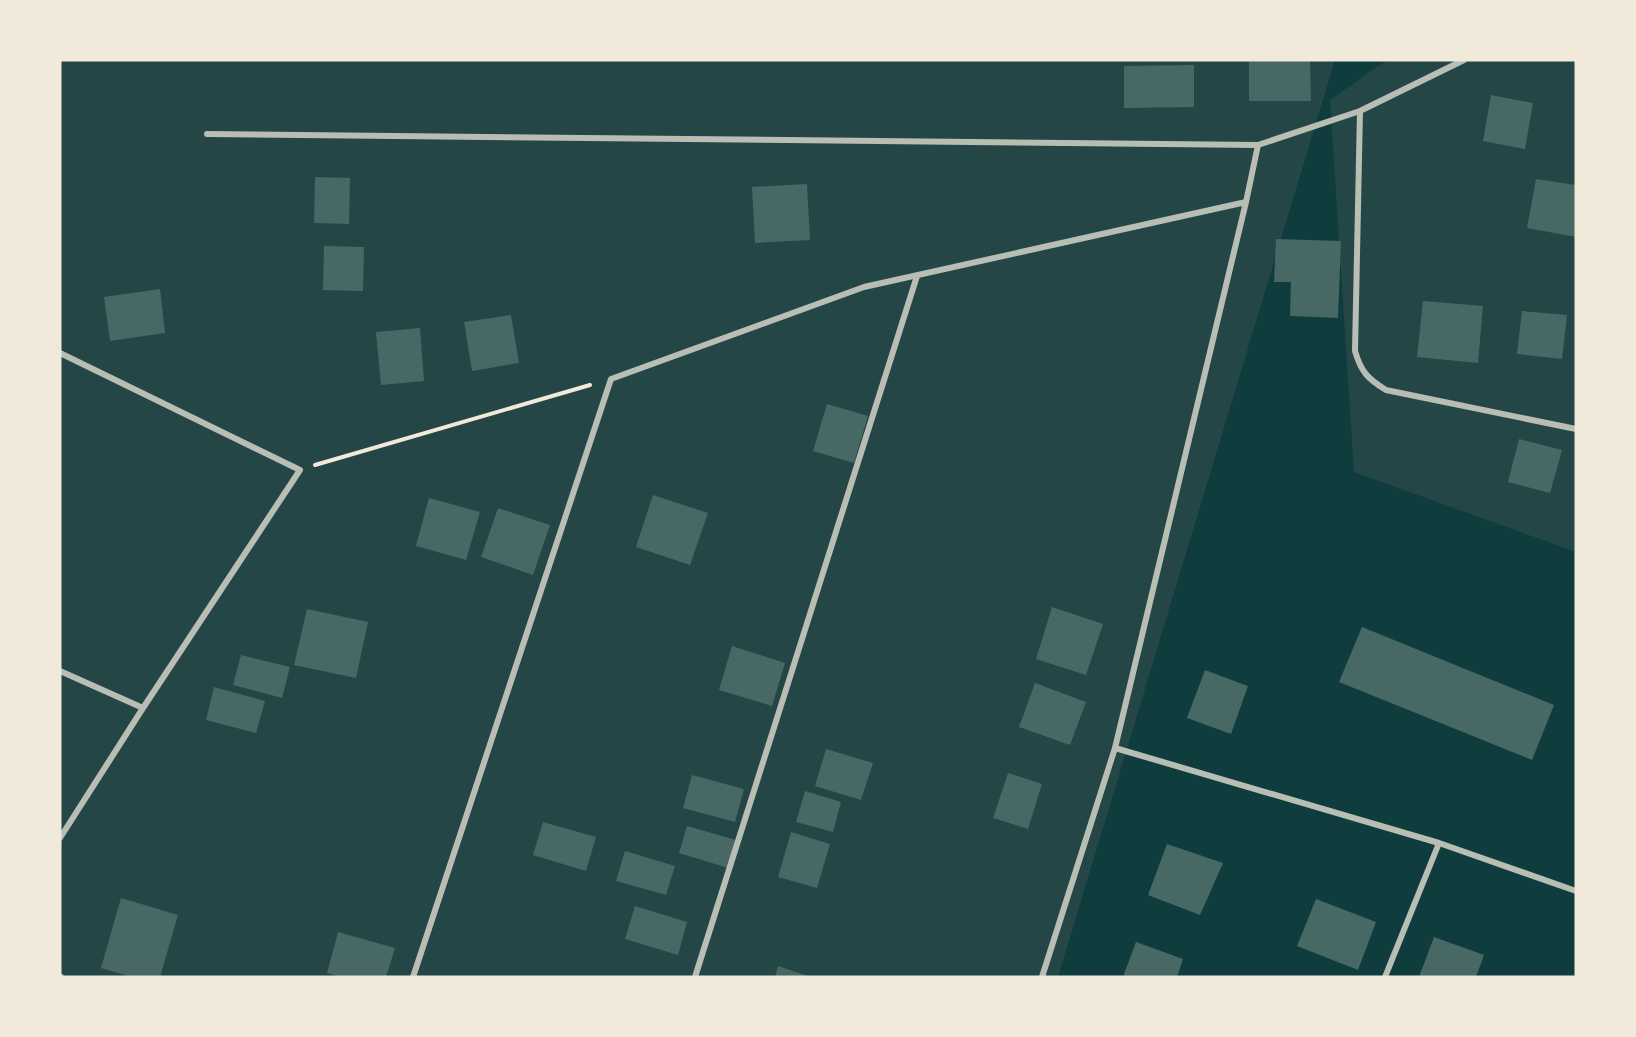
<svg xmlns="http://www.w3.org/2000/svg" width="1636" height="1037" font-family="'PT Sans',sans-serif">
<style>
.green{fill:#244646}
.building{fill:#486865}
.lines{fill:none;stroke-linecap:round;stroke-linejoin:round}
.path{stroke:#f1e9da;stroke-width:4}
.minor{stroke:#b8beb3;stroke-width:6}
</style>
<rect width="100%" height="100%" fill="#0f3d3e"/>
<!-- green -->
<path class="green" d="M 60,60 L 1335,60 L 1058,977 L 60,977 Z
M 1387,60 L 1576,60 L 1576,552 L 1354,472 L 1330,100 Z"/>
<!-- building -->
<path class="building" d="M 1249,60 L 1310,60 L 1311,101 L 1249,101 Z
M 1194,65 L 1194,107 L 1124,108 L 1124,66 Z
M 1491,95 L 1533,103 L 1525,149 L 1483,141 Z
M 315,177 L 350,178 L 349,224 L 314,223 Z
M 1536,179 L 1576,185 L 1576,237 L 1527,228 Z
M 807,184 L 810,240 L 755,243 L 752,187 Z
M 1276,239 L 1341,241 L 1338,318 L 1290,316 L 1291,282 L 1274,282 Z
M 324,246 L 364,247 L 363,291 L 323,290 Z
M 160,289 L 165,333 L 110,341 L 104,297 Z
M 1423,301 L 1483,306 L 1478,363 L 1417,357 Z
M 1522,311 L 1567,315 L 1562,359 L 1517,354 Z
M 511,315 L 519,363 L 472,371 L 464,322 Z
M 420,328 L 424,381 L 381,385 L 376,332 Z
M 827,404 L 868,416 L 854,463 L 813,451 Z
M 1519,439 L 1562,450 L 1550,493 L 1508,482 Z
M 653,495 L 708,513 L 690,565 L 636,547 Z
M 429,498 L 480,512 L 466,560 L 416,546 Z
M 498,508 L 550,525 L 533,575 L 481,557 Z
M 1052,607 L 1103,624 L 1086,675 L 1036,659 Z
M 307,609 L 368,622 L 356,678 L 294,665 Z
M 1362,627 L 1554,705 L 1532,760 L 1339,682 Z
M 732,646 L 785,663 L 772,706 L 719,690 Z
M 241,655 L 290,667 L 282,698 L 233,685 Z
M 1205,670 L 1248,686 L 1231,734 L 1187,718 Z
M 1035,683 L 1086,702 L 1070,745 L 1019,727 Z
M 214,687 L 265,701 L 256,733 L 206,720 Z
M 826,749 L 873,763 L 861,800 L 815,786 Z
M 1008,773 L 1042,784 L 1028,829 L 993,818 Z
M 692,775 L 744,789 L 735,822 L 683,808 Z
M 805,791 L 841,802 L 833,832 L 796,822 Z
M 543,822 L 596,837 L 586,871 L 533,855 Z
M 687,826 L 736,840 L 728,868 L 679,853 Z
M 791,832 L 830,844 L 817,888 L 778,877 Z
M 1167,844 L 1223,863 L 1200,915 L 1148,895 Z
M 625,851 L 675,866 L 666,895 L 616,881 Z
M 121,898 L 178,915 L 160,977 L 132,977 L 101,968 Z
M 1316,899 L 1376,922 L 1358,970 L 1297,946 Z
M 635,906 L 687,922 L 678,955 L 625,939 Z
M 338,932 L 395,948 L 386,977 L 342,977 L 327,973 Z
M 1434,937 L 1484,955 L 1476,977 L 1419,977 Z
M 1136,942 L 1183,959 L 1177,977 L 1123,977 Z
M 778,966 L 811,977 L 775,977 Z"/>
<g class="lines">
<!-- path -->
<path class="path" d="M 315,465 L 590,385"/>
<!-- minor -->
<path class="minor" d="M 1360,111 L 1355,351 C 1361,372 1368,379 1386,390 L 1576,429
M 207,134 L 1258,145
M 60,353 L 300,470 L 143,708 L 60,838
M 60,671 L 143,708
M 1115,748 L 1439,843 L 1576,891
M 60,977 L 61,977
M 413,977 L 611,379 L 864,287 L 1246,202
M 695,977 L 917,276
M 1042,977 L 1115,748 L 1246,202 L 1258,145 L 1360,111 L 1464,60
M 1385,977 L 1439,843"/>
</g>
<!-- border -->
<rect width="1636" height="1037" fill="none" stroke="#f1e9da" stroke-width="123"/>
</svg>
